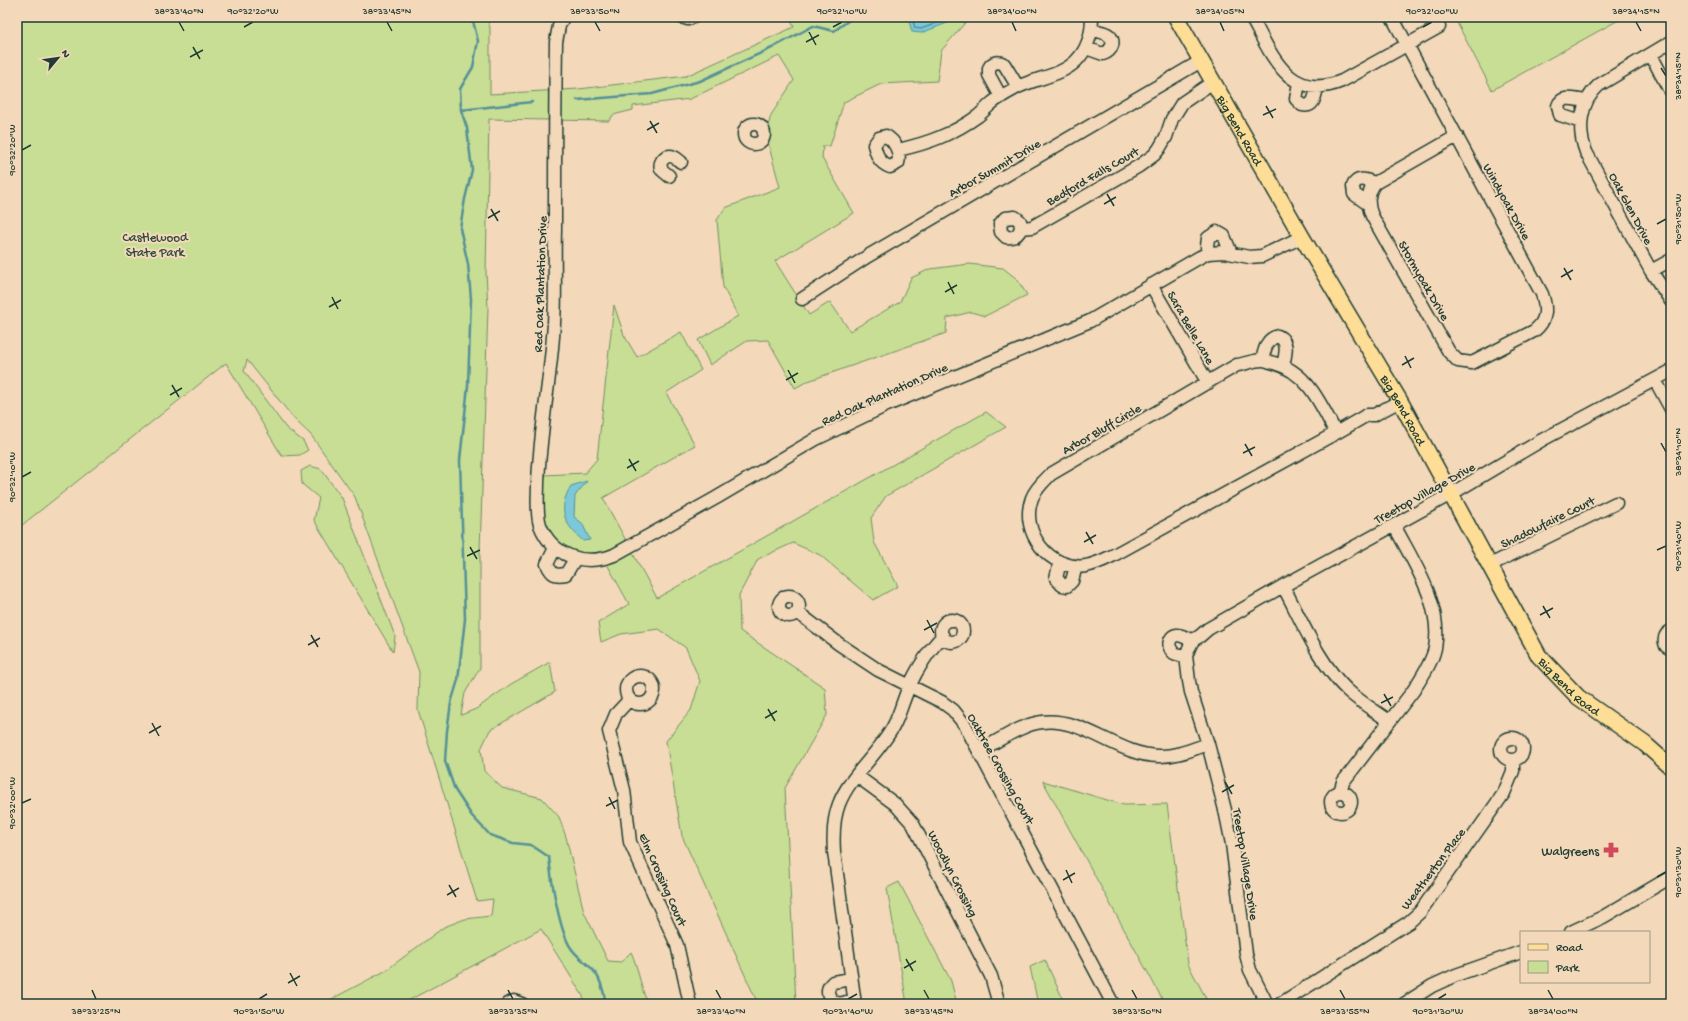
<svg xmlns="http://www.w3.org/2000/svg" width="1688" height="1021" font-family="'Gochi Hand',sans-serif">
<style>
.green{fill:#c7de94;stroke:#738e64}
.water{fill:#7bc8d9;stroke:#569097}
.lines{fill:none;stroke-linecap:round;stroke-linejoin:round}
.shore{stroke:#447576;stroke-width:1}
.stream{stroke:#569097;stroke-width:2.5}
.minor-casing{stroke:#1f3d34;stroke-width:15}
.major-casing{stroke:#1f3d34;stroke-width:18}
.minor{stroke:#f3d8b9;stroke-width:12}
.major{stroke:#fedd96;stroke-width:15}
.ticks{fill:none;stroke:#1f3d34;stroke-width:1.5}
.labels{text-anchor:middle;stroke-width:4;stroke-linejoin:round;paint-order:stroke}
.street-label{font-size:13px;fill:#1f3d34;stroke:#f3d8b9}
.park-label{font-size:13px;fill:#304d3e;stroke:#f3d8b9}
.poi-label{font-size:13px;fill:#1f3d34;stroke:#f3d8b9;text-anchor:end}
.neatline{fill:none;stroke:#1f3d34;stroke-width:1.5}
.ticks-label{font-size:10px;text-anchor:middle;fill:#1f3d34}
</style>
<rect width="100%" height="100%" fill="#f3d8b9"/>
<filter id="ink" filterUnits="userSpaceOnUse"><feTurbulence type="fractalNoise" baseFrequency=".025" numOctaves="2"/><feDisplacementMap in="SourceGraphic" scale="8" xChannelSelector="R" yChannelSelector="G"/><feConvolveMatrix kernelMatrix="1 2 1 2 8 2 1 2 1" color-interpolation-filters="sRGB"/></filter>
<g filter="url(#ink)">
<!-- green -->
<path class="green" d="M 17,17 L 487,17 L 490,28 L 490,94 L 579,89 L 686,76 L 794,27 L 789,17 L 974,17 L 969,18 L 941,51 L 937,81 L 881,84 L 844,102 L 830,146 L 823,146 L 822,158 L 854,213 L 775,261 L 809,315 L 830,302 L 850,331 L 900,302 L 911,278 L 930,269 L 969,264 L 1003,268 L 1017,279 L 1027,295 L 985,316 L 971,312 L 947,318 L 946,333 L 808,381 L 795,388 L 768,340 L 747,341 L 710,365 L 698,340 L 738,316 L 723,287 L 717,220 L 725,208 L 780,187 L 768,143 L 771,135 L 768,126 L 771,115 L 794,80 L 779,56 L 690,99 L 633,106 L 633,110 L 613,115 L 609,121 L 489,119 L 486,272 L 488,308 L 480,551 L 480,668 L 465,693 L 461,715 L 476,709 L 511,684 L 550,662 L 555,692 L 490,730 L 481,749 L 484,771 L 502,788 L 542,798 L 559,817 L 566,837 L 584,912 L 608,961 L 621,962 L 631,952 C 639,969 640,987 648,1004 L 584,1004 L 583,996 L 541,929 L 402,1004 L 322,1004 L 385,971 L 444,927 L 465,919 L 491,916 L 493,899 L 477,901 L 418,710 L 419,672 L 355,497 L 311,435 L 295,420 L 247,360 L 244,371 L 286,428 L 303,441 L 308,450 L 300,455 L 282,456 L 226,363 L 17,529 Z
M 1454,17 L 1624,17 L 1492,90 Z
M 614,305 L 624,335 L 637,357 L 681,332 L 701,370 L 666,393 L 695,445 L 603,498 L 657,598 L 986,412 L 1006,427 L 886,496 L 871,518 L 874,542 L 898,586 L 873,600 L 820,555 L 793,543 L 758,559 L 739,595 L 740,631 L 825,688 L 827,715 L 785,788 L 796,1004 L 758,1004 L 682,836 L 666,741 L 691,710 L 700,681 L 686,648 L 659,629 L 621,634 L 601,642 L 598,623 L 629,604 L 602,555 C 580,555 551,547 545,522 C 542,507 544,490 544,475 L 585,473 L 597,459 Z
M 310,466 L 321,469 L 342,498 L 395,636 L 393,652 L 314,520 L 319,498 L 302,484 L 301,471 Z
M 1043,781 L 1124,805 L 1167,804 L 1188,964 L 1209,1004 L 1165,1004 Z
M 899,882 L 951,981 L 957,1004 L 907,1004 L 887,888 Z
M 1045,960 L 1061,995 L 1063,1004 L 1038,1004 L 1030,967 Z"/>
<!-- water -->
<path class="water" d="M 908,17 L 963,17 L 921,33 L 912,32 Z
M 587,481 L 575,496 L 574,517 L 582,523 L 590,540 L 583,541 C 564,524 557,509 571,486 Z"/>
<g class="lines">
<!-- shore -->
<path class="shore" d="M 912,17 L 915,28 L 921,29 L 953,17"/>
<!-- stream -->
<path class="stream" d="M 472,17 L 478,41 L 473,67 L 460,89 L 461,110 L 467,128 L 472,170 L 465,199 L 460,228 L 468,264 L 471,299 L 468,386 L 460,460 L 465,619 L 458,680 L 451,703 L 447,731 L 445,761 L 455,790 L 472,816 L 490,835 L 513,843 L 531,845 L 549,857 C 551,878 559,931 571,948 C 576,956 586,962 593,970 C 601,978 604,993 606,1004
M 577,100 L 652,94 L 700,81 L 772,48 L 813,26 L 834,31 L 852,18
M 461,110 L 532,102"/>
<defs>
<path id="minor" d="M 563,17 L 559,26 L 556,42 C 555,105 555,167 555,230 C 554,261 556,292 554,323 C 551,377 540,429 538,483 C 538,496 536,512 540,525 C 552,556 584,567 614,555 L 716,498 L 816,439 L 887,405 L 1090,321 L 1200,257 L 1208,253 L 1224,252 L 1249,257 L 1262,256 L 1302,237
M 681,17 L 688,19 L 693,17
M 1251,17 C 1272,55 1289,103 1342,81 L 1439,27
M 1392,17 L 1542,294 C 1547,309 1547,321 1534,331 L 1472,363 L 1458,361 L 1449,352 L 1372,216 C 1367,204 1367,193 1375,183 L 1457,136
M 1671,42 L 1599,85 C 1580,102 1577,129 1586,152 L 1651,271 L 1671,301
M 1086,48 L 1103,54 C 1112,51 1117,40 1107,34 C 1103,32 1097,31 1092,30
M 1651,55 L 1671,93
M 1299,83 L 1296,99 L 1302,105 C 1314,108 1315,97 1317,87
M 1001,97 L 989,75 L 989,68 C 992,62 998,61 1004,64 L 1018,87
M 1581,122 L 1560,115 L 1558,106 C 1562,94 1576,100 1586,101
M744 134a10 10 0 1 1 20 0a10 10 0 1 1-20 0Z
M 886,136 C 895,141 901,153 898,163 L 890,167 C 879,163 877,156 874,145 L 879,138 Z
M 898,150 C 929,143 953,134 978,116 C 983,112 987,107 992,103 C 999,97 1009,92 1018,87 C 1036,78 1061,76 1076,61 C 1088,49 1092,33 1092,17
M 669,176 C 667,174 664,172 662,170 C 658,164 663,156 670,156 C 675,156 678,160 681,162
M 1368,204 L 1354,194 L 1353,186 C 1357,176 1366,180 1375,183
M 1021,228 C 1018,236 1014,238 1006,237 L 1001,232 L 1000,224 L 1005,218 L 1015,217 L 1020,221 L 1021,228 L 1032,227 L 1139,166 L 1154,155 L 1159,149 L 1166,137 L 1172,119 L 1182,103 L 1213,82
M 1208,253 L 1207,246 L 1208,238 L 1217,232 L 1224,236 L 1231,253
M 1651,271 L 1671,260
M 1151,285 L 1208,383
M 802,299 L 868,256 L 1201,61
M 1262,360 C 1265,349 1266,339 1278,336 C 1290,342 1285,355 1283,366
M 1655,380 L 1671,409
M 1336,433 C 1321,405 1308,372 1274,363 C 1270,362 1266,360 1262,360 C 1254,360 1245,364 1237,365 L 1051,474 C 1044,481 1036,488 1032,498 C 1019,532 1050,571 1086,566 C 1096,564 1104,560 1112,556 L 1336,433 L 1367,415 L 1374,415 L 1400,401
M 555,548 L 547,564 C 552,575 555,576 566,574 L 575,559
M 1060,562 L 1056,578 L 1062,585 L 1067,586 L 1072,581 L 1076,566
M 1490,565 L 1616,503
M 1283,586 C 1302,621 1318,662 1347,690 C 1360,702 1375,711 1389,721
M779 606a10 10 0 1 1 20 0a10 10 0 1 1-20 0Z
M 797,612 L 839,644 L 878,670 L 942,702 L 953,710 L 965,725 L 1113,1004
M941 631a11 11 0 1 1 22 0a11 11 0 1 1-22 0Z
M 1671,631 C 1665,634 1663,639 1666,646 L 1671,649
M 1186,656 C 1182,655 1177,655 1174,653 C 1167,648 1168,636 1177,635 C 1182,635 1188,639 1193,640
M626 690a14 14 0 1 1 28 0a14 14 0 1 1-28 0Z
M 629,700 L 616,714 L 609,731 L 624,790 L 630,842 L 677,945 L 690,1004
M1501 749a11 11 0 1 1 22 0a11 11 0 1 1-22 0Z
M 979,751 C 997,742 1022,724 1042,722 C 1084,717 1117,755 1158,756 C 1175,757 1193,749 1208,744
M 857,776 L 895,804 L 913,824 L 991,976 L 999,1004
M1331 802a10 10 0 1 1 20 0a10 10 0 1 1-20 0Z
M 1340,792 L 1343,782 L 1413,691 C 1421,678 1432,663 1435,648 C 1443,604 1413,562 1394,525
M 1571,932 L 1603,917 L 1671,877
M 851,979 L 833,982 C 824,990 828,1000 839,1004 L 854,1000
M 508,1004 L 514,1001 L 522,1004
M 855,1004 L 834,852 C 833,836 833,819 839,804 C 849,777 879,753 893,727 C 900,714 903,700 909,687 C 916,671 930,648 943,636
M 1267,1004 L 1250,970 L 1246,954 L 1232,844 L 1225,810 L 1208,744 L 1191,692 L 1189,681 L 1186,656 L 1189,648 L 1193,640 L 1200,636 L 1208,629 L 1283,586 L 1451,494 L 1542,440 L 1671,371
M 1280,1004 L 1409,922 L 1420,912 L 1504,793 L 1513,771 L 1513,760
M 1404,1004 L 1432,986 L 1456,975 L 1521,952"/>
<g id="major">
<path id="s1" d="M 1176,17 L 1302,237 L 1400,401 L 1539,656 L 1578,697 L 1645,744 L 1671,767"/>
</g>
</defs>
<!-- minor casing -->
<use href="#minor" class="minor-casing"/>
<!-- major casing -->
<use href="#major" class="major-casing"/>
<!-- minor -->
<use href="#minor" class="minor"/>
<!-- major -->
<use href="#major" class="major"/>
</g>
</g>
<!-- ticks -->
<path class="ticks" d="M 179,22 L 184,31M 387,22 L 392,31M 595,22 L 600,31M 1012,22 L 1016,31M 1220,22 L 1224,31M 1636,22 L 1641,31M 244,27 L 253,22M 833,27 L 842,22M 1423,27 L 1432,22M 809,32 L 816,45M 806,42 L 819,35M 193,47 L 200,59M 190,57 L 203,50M 1661,68 L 1666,76M 1266,106 L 1273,118M 1263,115 L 1276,109M 650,121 L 657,133M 647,130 L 659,123M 22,150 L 31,145M 1107,194 L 1114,206M 1104,204 L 1116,197M 491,209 L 498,221M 488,218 L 500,211M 1657,224 L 1666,219M 1564,268 L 1571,280M 1561,277 L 1573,270M 948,282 L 954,294M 945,292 L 957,285M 332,297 L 338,309M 329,307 L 341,300M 1405,356 L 1411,368M 1402,365 L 1414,358M 788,370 L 795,383M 786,380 L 798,373M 172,385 L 179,397M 170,395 L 182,388M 1661,443 L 1666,452M 1245,444 L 1252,456M 1243,453 L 1255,447M 629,459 L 636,471M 627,468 L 639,461M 22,477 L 31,472M 1086,532 L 1093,544M 1084,542 L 1096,535M 470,547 L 477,559M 1657,550 L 1666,546M 467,556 L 480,550M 1543,606 L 1550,618M 1540,615 L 1553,608M 927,620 L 934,633M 924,630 L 937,623M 311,635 L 318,647M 308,645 L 320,638M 1384,694 L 1391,706M 1381,703 L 1393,697M 768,709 L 775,721M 765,718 L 777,711M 152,723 L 159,736M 149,733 L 161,726M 1225,782 L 1232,794M 1222,792 L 1234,785M 609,797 L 615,809M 22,803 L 31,799M 606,806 L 618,800M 1066,870 L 1072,883M 1657,877 L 1666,872M 1063,880 L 1075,873M 449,885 L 456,897M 447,895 L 459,888M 906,959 L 913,971M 904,968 L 916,961M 290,973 L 297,986M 288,983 L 300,976M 92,990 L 96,999M 508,990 L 513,999M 716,990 L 721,999M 924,990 L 929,999M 1132,990 L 1137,999M 1340,990 L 1345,999M 1548,990 L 1553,999M 259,999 L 267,994M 848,999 L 857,994M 1438,999 L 1446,994"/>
<!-- icons -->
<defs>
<symbol id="pharmacy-bare" viewBox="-9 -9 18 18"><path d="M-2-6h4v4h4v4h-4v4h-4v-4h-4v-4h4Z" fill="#d1495b" stroke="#f3d8b9" stroke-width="2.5" paint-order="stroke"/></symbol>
</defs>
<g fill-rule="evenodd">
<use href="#pharmacy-bare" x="1600" y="839" width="22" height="22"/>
</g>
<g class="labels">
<!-- street labels -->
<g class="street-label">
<text dy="5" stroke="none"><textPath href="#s1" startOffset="130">Big Bend Road</textPath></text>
<text transform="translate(994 167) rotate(-30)" y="5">Arbor Summit Drive</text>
<text transform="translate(1092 175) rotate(-30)" y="5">Bedford Falls Court</text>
<text transform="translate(1508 201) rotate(61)" y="5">Windyoak Drive</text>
<text transform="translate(1632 208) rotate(62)" y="5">Oak Glen Drive</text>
<text transform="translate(1425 280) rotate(60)" y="5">Stormyoak Drive</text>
<text transform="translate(539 284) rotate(-88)" y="5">Red Oak Plantation Drive</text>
<text transform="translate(1192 327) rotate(60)" y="5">Sara Belle Lane</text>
<text transform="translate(884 393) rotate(-24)" y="5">Red Oak Plantation Drive</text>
<text dy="5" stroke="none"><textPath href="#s1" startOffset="454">Big Bend Road</textPath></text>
<text transform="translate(1101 428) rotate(-30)" y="5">Arbor Bluff Circle</text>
<text transform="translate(1424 492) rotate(-29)" y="5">Treetop Village Drive</text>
<text transform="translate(1547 521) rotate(-26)" y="5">Shadowfaire Court</text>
<text dy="5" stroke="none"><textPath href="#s1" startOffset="778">Big Bend Road</textPath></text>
<text transform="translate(1002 768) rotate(61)" y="5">Oaktree Crossing Court</text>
<text transform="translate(1247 864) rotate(81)" y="5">Treetop Village Drive</text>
<text transform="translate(1432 868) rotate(-53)" y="5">Weatherton Place</text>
<text transform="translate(954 873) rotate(63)" y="5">Woodlyn Crossing</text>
<text transform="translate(664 879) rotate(66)" y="5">Elm Crossing Court</text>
</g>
<!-- park labels -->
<g class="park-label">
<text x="155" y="241">Castlewood<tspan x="155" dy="15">State Park</tspan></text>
</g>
<!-- poi labels -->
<g class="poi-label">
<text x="1599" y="855">Walgreens</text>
</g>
</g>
<!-- margin -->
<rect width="1688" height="1021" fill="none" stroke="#f3d8b9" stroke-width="44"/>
<!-- legend -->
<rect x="1520" y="931" width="130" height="52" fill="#f3d8b9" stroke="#9e9a84"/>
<rect x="1528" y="944" width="20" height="6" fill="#fedd96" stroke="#9e9a84"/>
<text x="1556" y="951" font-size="12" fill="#1f3d34">Road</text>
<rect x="1528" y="961" width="20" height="12" fill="#c7de94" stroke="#9e9a84"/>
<text x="1556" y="971" font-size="12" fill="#1f3d34">Park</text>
<!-- north arrow -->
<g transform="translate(58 58) rotate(61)" stroke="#f3d8b9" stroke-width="3" paint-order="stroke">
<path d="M0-3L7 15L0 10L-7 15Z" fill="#1f3d34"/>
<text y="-6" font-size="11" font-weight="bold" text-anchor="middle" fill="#1f3d34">N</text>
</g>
<rect x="22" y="22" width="1644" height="977" class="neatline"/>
<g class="ticks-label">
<text x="179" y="14">38°33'40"N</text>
<text x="253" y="14">90°32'20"W</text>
<text x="387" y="14">38°33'45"N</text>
<text x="595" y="14">38°33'50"N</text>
<text x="842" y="14">90°32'10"W</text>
<text x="1012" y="14">38°34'00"N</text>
<text x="1220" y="14">38°34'05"N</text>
<text x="1432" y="14">90°32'00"W</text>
<text x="1636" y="14">38°34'15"N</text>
<text transform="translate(1677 76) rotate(-90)" y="4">38°34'15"N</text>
<text transform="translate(11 150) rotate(-90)" y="4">90°32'20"W</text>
<text transform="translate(1677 219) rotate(-90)" y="4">90°31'50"W</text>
<text transform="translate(1677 452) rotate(-90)" y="4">38°34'10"N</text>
<text transform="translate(11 477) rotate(-90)" y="4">90°32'10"W</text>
<text transform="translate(1677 546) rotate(-90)" y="4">90°31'40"W</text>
<text transform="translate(11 803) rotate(-90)" y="4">90°32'00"W</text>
<text transform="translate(1677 872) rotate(-90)" y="4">90°31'30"W</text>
<text x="96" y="1014">38°33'25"N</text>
<text x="259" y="1014">90°31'50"W</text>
<text x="513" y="1014">38°33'35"N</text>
<text x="721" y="1014">38°33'40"N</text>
<text x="848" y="1014">90°31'40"W</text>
<text x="929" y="1014">38°33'45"N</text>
<text x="1137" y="1014">38°33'50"N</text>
<text x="1345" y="1014">38°33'55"N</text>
<text x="1438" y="1014">90°31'30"W</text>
<text x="1553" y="1014">38°34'00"N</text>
</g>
</svg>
